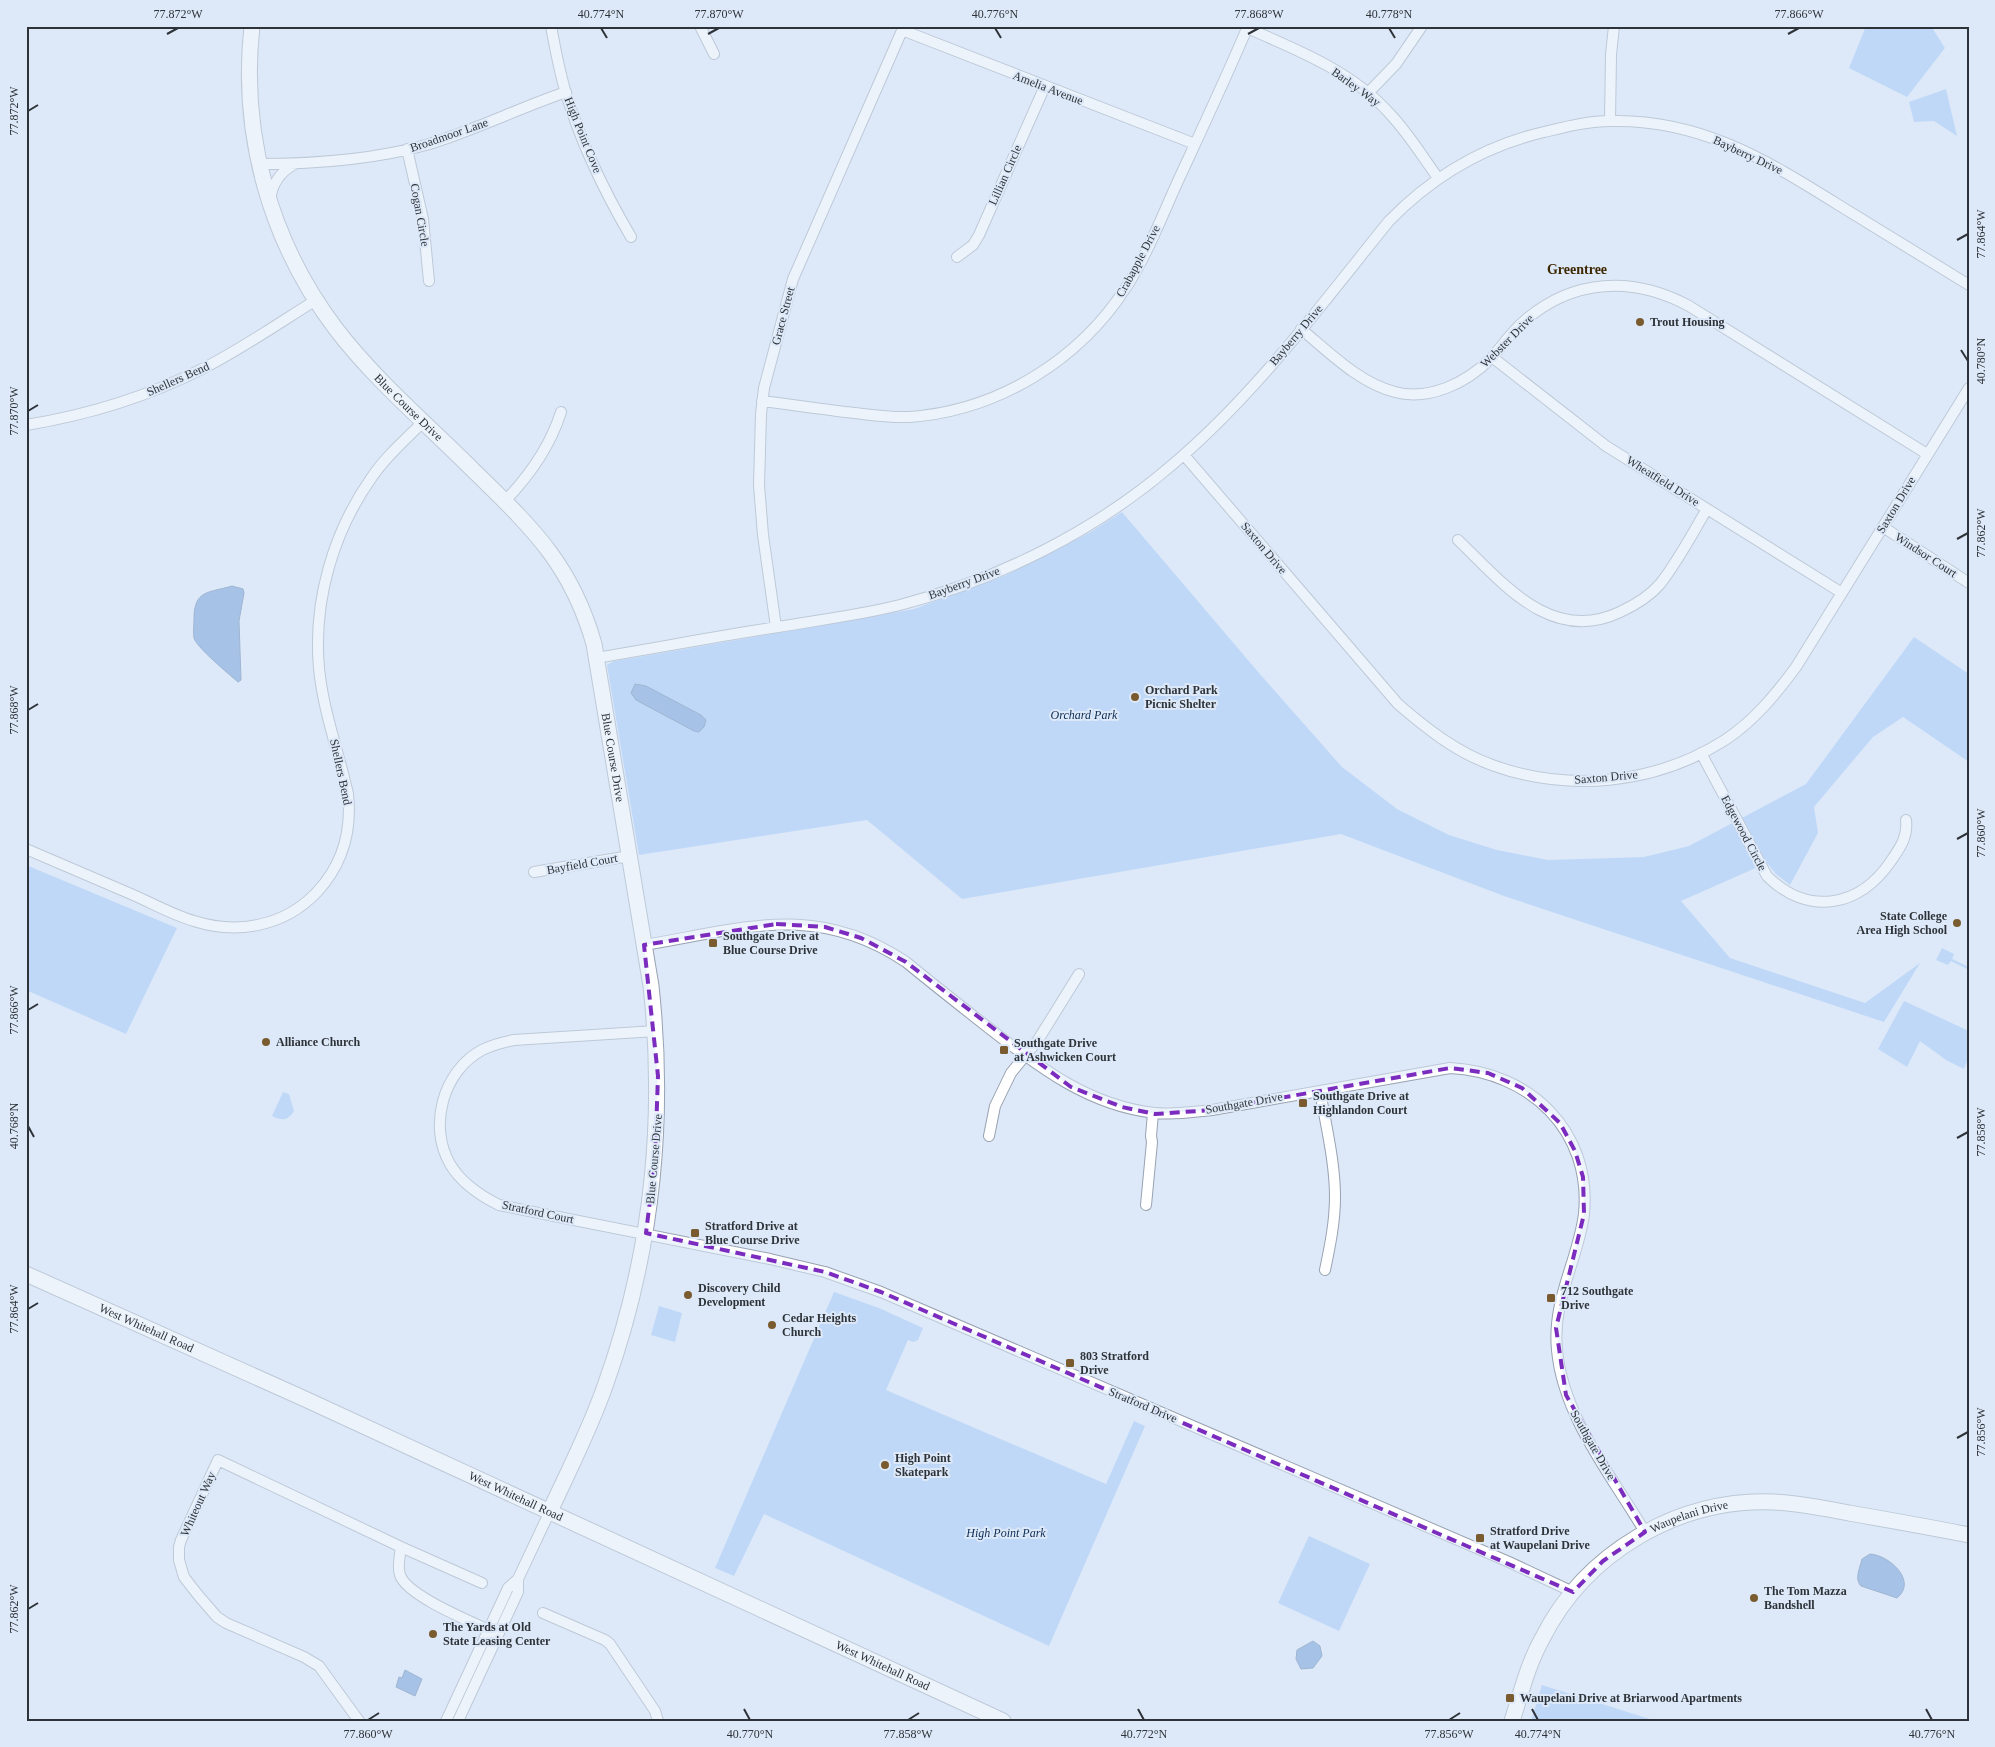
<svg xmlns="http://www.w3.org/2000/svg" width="1995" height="1747" font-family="Georgia,serif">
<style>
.green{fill:#9dc4f8}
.water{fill:#6594d3;stroke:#5477a5}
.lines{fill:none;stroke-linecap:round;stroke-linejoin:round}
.street-casing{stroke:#98a2b1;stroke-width:12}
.secondary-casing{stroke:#98a2b1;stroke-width:17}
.street{stroke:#fff;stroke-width:10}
.secondary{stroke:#fff;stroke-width:15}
.marked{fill:none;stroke:#7b2cbf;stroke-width:4;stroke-dasharray:10 6;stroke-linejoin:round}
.ticks{fill:none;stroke:#2e3339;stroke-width:2}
.poi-dot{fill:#795b2f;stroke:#dde9f8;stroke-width:2}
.labels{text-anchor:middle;stroke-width:4;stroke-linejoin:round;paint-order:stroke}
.street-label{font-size:12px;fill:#2e3339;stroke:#dde9f8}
.poi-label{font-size:12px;font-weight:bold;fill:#2e3339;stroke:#dde9f8;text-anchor:start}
.park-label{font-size:12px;font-style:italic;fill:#0a2b53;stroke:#dde9f8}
.neighbourhood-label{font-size:14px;font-weight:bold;fill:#3e2802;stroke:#dde9f8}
.neatline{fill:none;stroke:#2e3339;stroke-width:2}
.ticks-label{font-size:12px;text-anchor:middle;fill:#2e3339}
</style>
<rect width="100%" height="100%" fill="#dde9f8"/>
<!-- green -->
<path class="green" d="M 1866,26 L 1931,26 L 1945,48 L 1907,97 L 1849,68 Z
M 1946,89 L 1957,136 L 1934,121 L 1914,122 L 1909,102 Z
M 1122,512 L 1259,673 L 1342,767 L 1397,809 L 1449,835 L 1497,850 L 1548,860 L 1644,857 L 1689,846 L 1806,784 L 1914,637 L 1969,674 L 1969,762 L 1903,717 L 1873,737 L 1814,807 L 1818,833 L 1790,885 L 1776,874 L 1767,863 L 1681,901 L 1730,958 L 1865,1003 L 1920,963 L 1884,1022 L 1504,896 L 1341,834 L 962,899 L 867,820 L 639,855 L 607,665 L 614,661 L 627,659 L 914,609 L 1006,575 L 1089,533 Z
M 26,865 L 177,928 L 126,1034 L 26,990 Z
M 1942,948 L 1954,954 L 1952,959 L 1969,967 L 1969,970 L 1951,961 L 1948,965 L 1936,960 Z
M 1904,1001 L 1969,1031 L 1969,1056 L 1964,1069 L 1946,1060 L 1920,1041 L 1907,1067 L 1878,1049 Z
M 283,1092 L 289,1094 L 294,1111 C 288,1121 282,1121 272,1116 Z
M 834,1292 L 879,1308 L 923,1328 L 918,1340 L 913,1342 L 908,1340 L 886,1390 L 1106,1484 L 1134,1421 L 1145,1426 L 1049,1646 L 764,1514 L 734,1576 L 715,1568 Z
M 659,1306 L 682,1313 L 675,1342 L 651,1335 Z
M 1309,1536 L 1370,1564 L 1339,1631 L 1278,1603 Z
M 1542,1685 L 1656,1721 L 1531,1721 Z"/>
<!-- water -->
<path class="water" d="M 232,586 L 243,589 L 244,593 L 239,621 L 241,680 L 238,682 C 229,674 197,648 194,638 C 193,633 194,625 194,619 C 194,590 208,593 232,586 Z
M 635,684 L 646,686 L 701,715 L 706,720 L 704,727 L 699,732 L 694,731 L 636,700 L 631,693 Z
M 1870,1554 C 1889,1555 1918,1581 1897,1598 L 1861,1586 C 1854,1579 1860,1568 1862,1559 Z
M 1313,1641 L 1320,1646 L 1322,1656 L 1313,1668 L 1301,1669 L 1296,1659 L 1297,1650 Z
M 405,1670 L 422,1679 L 415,1696 L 396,1687 L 399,1677 L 402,1678 Z"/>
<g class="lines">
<defs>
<path id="street" d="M 551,26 C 555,48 559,69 565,90 C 580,141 604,191 631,237
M 700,26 L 714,54
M 1247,28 C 1298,50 1353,72 1390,114 C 1409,134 1422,156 1438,178
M 902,30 L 1195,144
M 1368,93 L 1396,64 L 1422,26
M 1610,121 L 1611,55 L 1614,26
M 407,149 L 423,219 L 429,281
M 258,164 C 314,164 372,160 426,145 C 473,131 519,108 566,92
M 270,200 C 272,184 281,171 295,164
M 957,257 L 973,245 L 979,235 L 1045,86
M 1301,329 C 1329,352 1359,383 1395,392 C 1429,401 1467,383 1491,358 C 1502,347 1511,332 1523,322 C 1573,278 1633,276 1689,306 L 1927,454
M 1492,357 L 1606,446 L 1842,593
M 762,401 C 790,405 817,408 845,412 C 866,414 887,418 909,417 C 997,411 1079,361 1127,286 C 1148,253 1162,216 1178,181 C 1202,129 1226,78 1248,26
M 26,425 C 88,415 149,396 204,368 C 243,348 279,323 316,300
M 1184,455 L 1398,704 C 1427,729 1456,752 1492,765 C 1569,793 1656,784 1725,740 C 1754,721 1776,694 1796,667 L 1969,388
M 505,501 C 530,475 550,447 561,412
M 1883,527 L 1969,583
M 1458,540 C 1502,582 1551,645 1620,612 C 1635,605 1649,597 1660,584 C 1678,561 1692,534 1707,509
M 776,627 L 763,535 L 759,485 L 761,414 L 764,388 L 793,279 L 904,26
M 596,658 C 657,648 718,636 778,627 C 819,620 860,615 900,605 C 999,579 1094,532 1172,465 C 1255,395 1321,305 1389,221 C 1431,178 1484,146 1544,132 C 1565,127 1588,121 1611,121 C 1699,119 1765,159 1837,204 C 1881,231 1925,258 1969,285
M 1701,753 L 1767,876 C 1808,917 1860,907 1891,861 C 1900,848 1908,837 1906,820
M 26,849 C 61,864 96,879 131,894 C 152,903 173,915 194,921 C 238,935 285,926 317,892 C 342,865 352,831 348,794 C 339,753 323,711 319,668 C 313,601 333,532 372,477 C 386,456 406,439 424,421
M 534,872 L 630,856
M 644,945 C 743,929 815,901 906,962 C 934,985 962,1007 990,1029 C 1040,1068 1090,1106 1155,1113 C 1174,1115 1193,1112 1212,1110 L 1450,1068 C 1530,1072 1592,1131 1584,1214 C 1578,1261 1552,1299 1557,1350 C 1563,1417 1612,1476 1645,1532
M 656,1031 L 514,1040 C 503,1042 492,1045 482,1050 C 443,1071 428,1126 450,1164 C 461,1183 479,1195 499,1205 L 770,1259 L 825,1272 L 881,1292 L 1509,1562 L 1573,1592
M 1320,1091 C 1326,1126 1335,1162 1335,1197 C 1335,1222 1330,1246 1325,1270
M 989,1136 L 995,1106 L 1011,1073 L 1038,1040 L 1079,974
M 1146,1205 L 1152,1142 L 1151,1136 L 1153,1113
M 401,1547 C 400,1556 397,1566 400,1575 C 407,1596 472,1622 493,1632
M 543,1613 L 605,1640 L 610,1644 L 655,1711 L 658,1721
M 359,1721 L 319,1666 L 304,1657 L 226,1623 L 217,1617 L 198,1595 L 184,1577 L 179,1560 L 179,1547 L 181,1540 L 218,1460 L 401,1547 L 482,1583
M 446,1721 L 508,1588 L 518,1579 L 550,1511
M 458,1721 L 518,1592 L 518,1579"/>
<g id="secondary">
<path id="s1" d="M 252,26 C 240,134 270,242 336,329 C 375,380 427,424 473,470 C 531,527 571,563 594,644 L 651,986 C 666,1124 652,1255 605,1386 C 590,1429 569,1470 550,1511"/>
<path id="s2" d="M 26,1274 L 305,1399 L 1003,1721"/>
<path id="s3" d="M 1512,1721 C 1521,1693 1528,1664 1542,1639 C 1585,1553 1678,1498 1774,1502 C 1799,1503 1824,1508 1849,1513 C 1889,1520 1929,1527 1969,1535"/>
</g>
</defs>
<!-- street casing -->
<use href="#street" class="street-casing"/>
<!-- secondary casing -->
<use href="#secondary" class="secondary-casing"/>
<!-- street -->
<use href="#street" class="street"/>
<!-- secondary -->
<use href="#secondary" class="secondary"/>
</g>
<!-- marked area -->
<path d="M0 0H1995V1747H0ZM 776,924 L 825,927 L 861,938 L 906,962 L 1071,1087 L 1122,1107 L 1155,1114 L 1212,1110 L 1450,1068 L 1488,1073 L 1522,1088 L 1560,1123 L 1575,1151 L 1583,1177 L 1584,1214 L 1556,1328 L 1566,1395 L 1645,1532 L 1603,1561 L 1573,1592 L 881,1292 L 825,1272 L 646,1233 L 655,1160 L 658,1076 L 644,945 Z" fill="#dde9f8" fill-opacity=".55" fill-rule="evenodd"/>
<path class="marked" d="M 776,924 L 825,927 L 861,938 L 906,962 L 1071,1087 L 1122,1107 L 1155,1114 L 1212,1110 L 1450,1068 L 1488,1073 L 1522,1088 L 1560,1123 L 1575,1151 L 1583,1177 L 1584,1214 L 1556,1328 L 1566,1395 L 1645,1532 L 1603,1561 L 1573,1592 L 881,1292 L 825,1272 L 646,1233 L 655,1160 L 658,1076 L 644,945 Z"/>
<!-- ticks -->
<path class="ticks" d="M 601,28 L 607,38M 995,28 L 1001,38M 1389,28 L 1395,38M 167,34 L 178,28M 708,34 L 719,28M 1248,34 L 1259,28M 1788,34 L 1799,28M 28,111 L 38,105M 1957,240 L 1968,234M 1961,350 L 1968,361M 28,411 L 38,405M 1957,539 L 1968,533M 28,710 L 38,704M 1957,839 L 1968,833M 28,1010 L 38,1004M 28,1126 L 34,1137M 1957,1138 L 1968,1132M 28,1309 L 38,1303M 1957,1438 L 1968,1432M 28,1609 L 38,1603M 744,1709 L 750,1720M 1138,1709 L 1144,1720M 1532,1709 L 1538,1720M 1926,1709 L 1932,1720M 368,1720 L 379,1713M 908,1720 L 919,1713M 1449,1720 L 1460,1713"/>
<!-- markers -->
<g class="poi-dot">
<circle cx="1640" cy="322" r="5"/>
<circle cx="1135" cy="697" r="5"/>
<circle cx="1957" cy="923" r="5"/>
<rect x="708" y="938" width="10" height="10" rx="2.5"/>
<circle cx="266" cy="1042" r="5"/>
<rect x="999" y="1045" width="10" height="10" rx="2.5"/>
<rect x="1298" y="1098" width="10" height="10" rx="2.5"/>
<rect x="690" y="1228" width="10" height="10" rx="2.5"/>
<circle cx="688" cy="1295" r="5"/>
<rect x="1546" y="1293" width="10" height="10" rx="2.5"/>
<circle cx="772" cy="1325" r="5"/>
<rect x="1065" y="1358" width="10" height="10" rx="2.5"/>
<circle cx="885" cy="1465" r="5"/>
<rect x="1475" y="1533" width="10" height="10" rx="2.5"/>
<circle cx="1754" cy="1598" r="5"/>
<circle cx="433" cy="1634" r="5"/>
<rect x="1505" y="1693" width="10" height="10" rx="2.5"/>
</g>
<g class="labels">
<!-- street labels -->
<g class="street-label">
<text transform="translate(1356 87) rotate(36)" y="4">Barley Way</text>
<text transform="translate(1048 88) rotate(21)" y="4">Amelia Avenue</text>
<text transform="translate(449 135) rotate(-19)" y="4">Broadmoor Lane</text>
<text transform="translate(583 135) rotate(68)" y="4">High Point Cove</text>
<text transform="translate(1748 155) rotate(25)" y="4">Bayberry Drive</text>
<text transform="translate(1005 175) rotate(-66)" y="4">Lillian Circle</text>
<text transform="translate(420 215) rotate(80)" y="4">Cogan Circle</text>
<text transform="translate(1138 261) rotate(-62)" y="4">Crabapple Drive</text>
<text transform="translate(783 316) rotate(-75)" y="4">Grace Street</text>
<text transform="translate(1296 335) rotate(-50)" y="4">Bayberry Drive</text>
<text transform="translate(1507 341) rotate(-45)" y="4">Webster Drive</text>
<text transform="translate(178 379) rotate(-24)" y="4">Shellers Bend</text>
<text dy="4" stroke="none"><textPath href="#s1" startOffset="429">Blue Course Drive</textPath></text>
<text transform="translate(1663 481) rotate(32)" y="4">Wheatfield Drive</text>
<text transform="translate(1896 505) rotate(-59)" y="4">Saxton Drive</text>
<text transform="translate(1264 548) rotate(50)" y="4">Saxton Drive</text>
<text transform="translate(1926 555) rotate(33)" y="4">Windsor Court</text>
<text transform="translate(964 583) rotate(-20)" y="4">Bayberry Drive</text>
<text dy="4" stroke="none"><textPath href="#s1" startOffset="849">Blue Course Drive</textPath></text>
<text transform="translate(341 772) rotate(78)" y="4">Shellers Bend</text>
<text transform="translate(1606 777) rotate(-5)" y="4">Saxton Drive</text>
<text transform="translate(1744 833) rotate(62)" y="4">Edgewood Circle</text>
<text transform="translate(582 864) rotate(-10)" y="4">Bayfield Court</text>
<text transform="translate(1244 1103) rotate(-10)" y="4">Southgate Drive</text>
<text transform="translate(654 1159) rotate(-85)" y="4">Blue Course Drive</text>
<text transform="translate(538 1212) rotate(12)" y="4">Stratford Court</text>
<text dy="4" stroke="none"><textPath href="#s2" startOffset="132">West Whitehall Road</textPath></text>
<text transform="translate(1143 1405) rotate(23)" y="4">Stratford Drive</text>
<text transform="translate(1593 1445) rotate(60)" y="4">Southgate Drive</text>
<text dy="4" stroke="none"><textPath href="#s2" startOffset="538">West Whitehall Road</textPath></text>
<text transform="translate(198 1504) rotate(-66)" y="4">Whiteout Way</text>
<text dy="4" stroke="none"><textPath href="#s3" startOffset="285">Waupelani Drive</textPath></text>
<text dy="4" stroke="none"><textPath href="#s2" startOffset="942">West Whitehall Road</textPath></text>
</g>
<!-- poi labels -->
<g class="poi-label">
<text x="1650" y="326">Trout Housing</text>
<text x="1145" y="694">Orchard Park<tspan x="1145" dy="14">Picnic Shelter</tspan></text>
<text x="1947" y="920" text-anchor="end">State College<tspan x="1947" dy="14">Area High School</tspan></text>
<text x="723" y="940">Southgate Drive at<tspan x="723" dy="14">Blue Course Drive</tspan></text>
<text x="276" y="1046">Alliance Church</text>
<text x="1014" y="1047">Southgate Drive<tspan x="1014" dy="14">at Ashwicken Court</tspan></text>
<text x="1313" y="1100">Southgate Drive at<tspan x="1313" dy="14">Highlandon Court</tspan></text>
<text x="705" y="1230">Stratford Drive at<tspan x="705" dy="14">Blue Course Drive</tspan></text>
<text x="698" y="1292">Discovery Child<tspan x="698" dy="14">Development</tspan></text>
<text x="1561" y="1295">712 Southgate<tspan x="1561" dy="14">Drive</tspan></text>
<text x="782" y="1322">Cedar Heights<tspan x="782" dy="14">Church</tspan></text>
<text x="1080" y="1360">803 Stratford<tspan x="1080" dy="14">Drive</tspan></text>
<text x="895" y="1462">High Point<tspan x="895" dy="14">Skatepark</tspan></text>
<text x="1490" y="1535">Stratford Drive<tspan x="1490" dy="14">at Waupelani Drive</tspan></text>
<text x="1764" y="1595">The Tom Mazza<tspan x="1764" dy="14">Bandshell</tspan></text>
<text x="443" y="1631">The Yards at Old<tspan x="443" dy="14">State Leasing Center</tspan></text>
<text x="1520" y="1702">Waupelani Drive at Briarwood Apartments</text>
</g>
<!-- park labels -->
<g class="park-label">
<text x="1084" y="719">Orchard Park</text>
<text x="1006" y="1537">High Point Park</text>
</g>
<!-- neighbourhood labels -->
<g class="neighbourhood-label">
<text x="1577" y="274">Greentree</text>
</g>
</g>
<!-- border -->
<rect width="1995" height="1747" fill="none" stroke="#dde9f8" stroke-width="55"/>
<rect x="28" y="28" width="1940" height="1692" class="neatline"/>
<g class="ticks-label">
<text x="178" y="18">77.872°W</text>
<text x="601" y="18">40.774°N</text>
<text x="719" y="18">77.870°W</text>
<text x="995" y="18">40.776°N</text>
<text x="1259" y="18">77.868°W</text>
<text x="1389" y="18">40.778°N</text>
<text x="1799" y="18">77.866°W</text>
<text transform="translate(14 111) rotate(-90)" y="4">77.872°W</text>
<text transform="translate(1981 234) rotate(-90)" y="4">77.864°W</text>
<text transform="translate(1981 361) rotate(-90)" y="4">40.780°N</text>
<text transform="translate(14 411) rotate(-90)" y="4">77.870°W</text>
<text transform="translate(1981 533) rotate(-90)" y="4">77.862°W</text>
<text transform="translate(14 710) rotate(-90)" y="4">77.868°W</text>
<text transform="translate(1981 833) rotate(-90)" y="4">77.860°W</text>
<text transform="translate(14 1010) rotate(-90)" y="4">77.866°W</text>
<text transform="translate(14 1126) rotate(-90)" y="4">40.768°N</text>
<text transform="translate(1981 1132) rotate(-90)" y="4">77.858°W</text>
<text transform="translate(14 1309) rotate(-90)" y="4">77.864°W</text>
<text transform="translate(1981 1432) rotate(-90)" y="4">77.856°W</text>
<text transform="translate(14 1609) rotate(-90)" y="4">77.862°W</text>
<text x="368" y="1738">77.860°W</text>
<text x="750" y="1738">40.770°N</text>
<text x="908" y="1738">77.858°W</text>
<text x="1144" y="1738">40.772°N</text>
<text x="1449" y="1738">77.856°W</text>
<text x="1538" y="1738">40.774°N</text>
<text x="1932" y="1738">40.776°N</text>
</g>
</svg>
